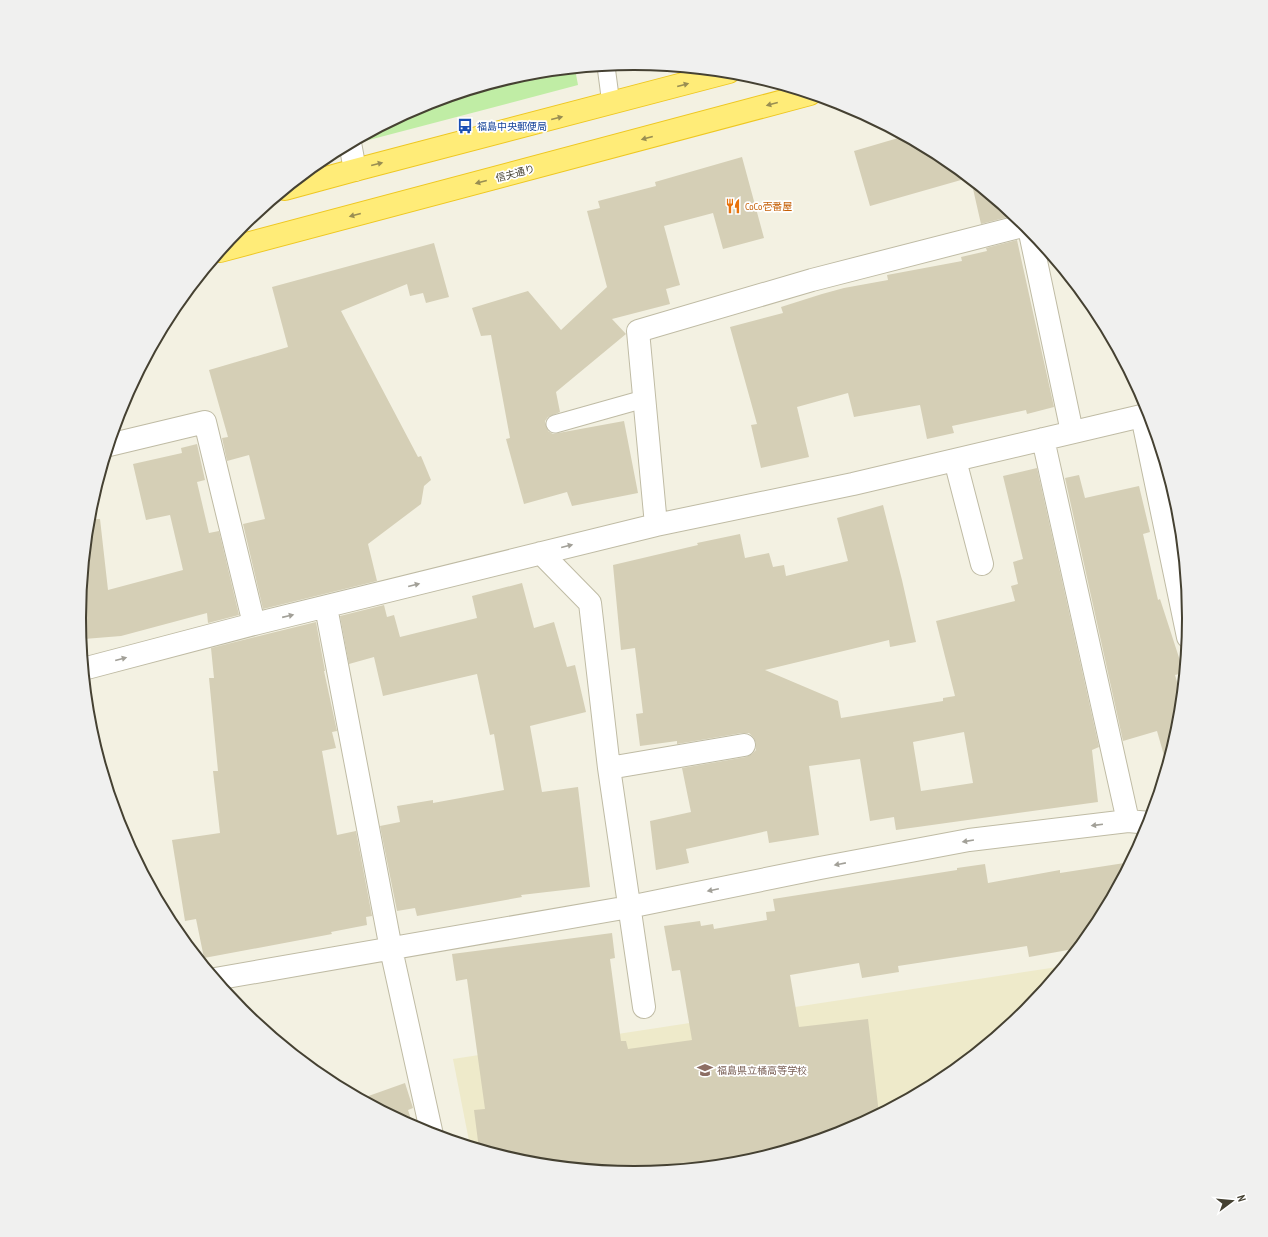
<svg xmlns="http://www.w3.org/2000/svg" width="1268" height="1237" font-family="'PT Sans Narrow','Noto Sans JP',sans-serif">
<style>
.education{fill:#eeeaca}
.green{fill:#c0eda5}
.building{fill:#d5cfb6;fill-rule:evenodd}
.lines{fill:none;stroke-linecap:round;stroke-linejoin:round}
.service-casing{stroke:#bfbba4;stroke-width:19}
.minor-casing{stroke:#bfbba4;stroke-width:24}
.trunk-casing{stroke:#eec721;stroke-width:24}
.service{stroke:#fff;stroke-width:17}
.minor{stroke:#fff;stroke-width:22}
.trunk{stroke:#ffec78;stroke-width:22}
.oneway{fill:#998e52}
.oneway2{fill:#a2a098}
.labels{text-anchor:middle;stroke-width:3.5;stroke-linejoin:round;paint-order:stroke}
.transit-label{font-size:10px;fill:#164399;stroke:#fff;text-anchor:start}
.street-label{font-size:10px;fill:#454132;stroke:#fff}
.food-label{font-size:10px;fill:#c56008;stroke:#fff;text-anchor:start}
.education-label{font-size:10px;fill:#785e54;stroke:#fff;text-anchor:start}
.rim{fill:none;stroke:#454132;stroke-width:2}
</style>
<rect width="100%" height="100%" fill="#f3f1e2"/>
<!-- education -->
<path class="education" d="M 1064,966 L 1027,1011 L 942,1081 L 846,1132 L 742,1163 L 634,1174 L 525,1163 L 470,1146 L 453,1059 Z"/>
<!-- green -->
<path class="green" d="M 575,69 L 578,85 L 365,141 L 364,136 L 422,105 L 526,74 Z"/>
<!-- building -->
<path class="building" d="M 905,136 L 943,157 L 968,178 L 870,206 L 854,151 Z
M 742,157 L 764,238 L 723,249 L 713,213 L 664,226 L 680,285 L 666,289 L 670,304 L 612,319 L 626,334 L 556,392 L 560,412 L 548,417 L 545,421 L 548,431 L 553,434 L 624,421 L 638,493 L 572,506 L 567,492 L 524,504 L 506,439 L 510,438 L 491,335 L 481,336 L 472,308 L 528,291 L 561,330 L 607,287 L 587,211 L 600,208 L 598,201 L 656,186 L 655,182 Z
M 971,180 L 1012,213 L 1012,216 L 981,224 Z
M 1017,240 L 1054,407 L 1027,414 L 1026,410 L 952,426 L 954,433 L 927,439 L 920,405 L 854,417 L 848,393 L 797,407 L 809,457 L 761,468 L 751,425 L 757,424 L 730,327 L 783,313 L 781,307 L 822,294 L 844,288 L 888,280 L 887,275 L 962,261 L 961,257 L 987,251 L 986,248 Z
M 434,243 L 449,297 L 426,303 L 423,293 L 410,296 L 407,284 L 341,311 L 418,457 L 421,456 L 431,480 L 424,486 L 421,504 L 368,544 L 377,581 L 263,609 L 243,524 L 265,519 L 249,455 L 227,461 L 222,438 L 228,437 L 209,370 L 288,347 L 272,287 Z
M 197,444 L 205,480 L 197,482 L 209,533 L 219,531 L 239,615 L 208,623 L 207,613 L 121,636 L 84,639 L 79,610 L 88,519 L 100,519 L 108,590 L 183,570 L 170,515 L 146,520 L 133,464 L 182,453 L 181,448 Z
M 1037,468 L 1099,747 L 1092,750 L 1098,802 L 896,830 L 894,817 L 870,821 L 860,759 L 809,766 L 819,835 L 769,843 L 767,831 L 686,849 L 689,863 L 656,870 L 650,821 L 691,812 L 682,768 L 746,757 L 752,754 L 756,750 L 756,743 L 753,737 L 749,733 L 742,733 L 677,744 L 677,741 L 640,746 L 636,714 L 643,713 L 635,648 L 621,650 L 613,565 L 698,545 L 697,543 L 740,534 L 745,558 L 769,553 L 773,567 L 784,565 L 786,576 L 848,561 L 837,518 L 883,505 L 902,580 L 916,642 L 890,647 L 889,640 L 765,670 L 838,701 L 841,718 L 943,701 L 943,698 L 955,696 L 936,621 L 1015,601 L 1011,586 L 1018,584 L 1013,562 L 1023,559 L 1003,476 ZM 964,732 L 973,783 L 921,791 L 913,742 Z
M 1079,475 L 1085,498 L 1139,486 L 1150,532 L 1143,534 L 1158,600 L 1160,599 L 1184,673 L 1175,675 L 1182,699 L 1179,727 L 1167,766 L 1157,731 L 1123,741 L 1065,478 Z
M 522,583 L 534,628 L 554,622 L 567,667 L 575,665 L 586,712 L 530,726 L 542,792 L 578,787 L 590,887 L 521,895 L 522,897 L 417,916 L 415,908 L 397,911 L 380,826 L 400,822 L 397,806 L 433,800 L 433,803 L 504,790 L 494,734 L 490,735 L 477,674 L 383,696 L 374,657 L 349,664 L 340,616 L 384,605 L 387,617 L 394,615 L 400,637 L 477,618 L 472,596 Z
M 316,622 L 325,671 L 324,671 L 337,731 L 332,732 L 336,748 L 322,751 L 337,835 L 356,831 L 372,916 L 366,917 L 367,925 L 331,932 L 332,934 L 204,958 L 196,919 L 185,921 L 172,840 L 220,833 L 213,771 L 218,771 L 209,678 L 214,678 L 211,648 Z
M 1131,862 L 1096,927 L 1079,948 L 1029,957 L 1027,946 L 898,966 L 899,972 L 862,978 L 859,963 L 790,975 L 799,1027 L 868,1019 L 879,1114 L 846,1132 L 742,1163 L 634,1174 L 525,1163 L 479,1149 L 474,1110 L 485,1109 L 467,979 L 456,981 L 452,954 L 612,933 L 615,958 L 610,959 L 621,1041 L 626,1041 L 628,1049 L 692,1040 L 680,970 L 672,971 L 664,926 L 700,921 L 701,926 L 713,924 L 714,929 L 767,920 L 766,912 L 775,911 L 773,899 L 957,870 L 957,868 L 985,864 L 988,883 L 1060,870 L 1060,873 Z
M 405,1083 L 413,1108 L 408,1110 L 414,1128 L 360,1099 Z"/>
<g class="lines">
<defs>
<path id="service" d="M 606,66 L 611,104
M 555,424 L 644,399"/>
<path id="minor" d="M 350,143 L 355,170
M 1029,228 L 1072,432
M 1142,416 L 1188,637
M 1043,439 L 1128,821
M 109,445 L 205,422 L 254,624
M 955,460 L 982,564
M 656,525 L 638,331 L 812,280 L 1026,225
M 541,553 L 590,603 L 609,768 L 644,1007
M 326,607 L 391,949 L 432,1135
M 83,669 L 254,624 L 656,525 L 853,484 L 1150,414
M 609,768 L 744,745
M 215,979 L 629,907 L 820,868 L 969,840 L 1128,821 L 1150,823"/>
<path id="trunk" d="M 285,189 L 355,170 L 729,72
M 220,251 L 810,94"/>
</defs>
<!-- service casing -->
<use href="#service" class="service-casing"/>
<!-- minor casing -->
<use href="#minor" class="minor-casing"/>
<!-- trunk casing -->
<use href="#trunk" class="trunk-casing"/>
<!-- service -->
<use href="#service" class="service"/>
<!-- minor -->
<use href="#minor" class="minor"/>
<!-- trunk -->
<use href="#trunk" class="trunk"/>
</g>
<!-- one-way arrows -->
<defs><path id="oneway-solid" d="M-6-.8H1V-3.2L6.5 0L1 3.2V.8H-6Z"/></defs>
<g class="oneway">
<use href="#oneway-solid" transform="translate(683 85) rotate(-15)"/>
<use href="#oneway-solid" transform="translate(772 104) rotate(165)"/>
<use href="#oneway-solid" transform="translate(557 118) rotate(-14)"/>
<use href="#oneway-solid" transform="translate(647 138) rotate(165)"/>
<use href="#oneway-solid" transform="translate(377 164) rotate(-14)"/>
<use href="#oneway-solid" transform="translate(481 182) rotate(165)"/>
<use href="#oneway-solid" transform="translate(355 215) rotate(165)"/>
</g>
<g class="oneway2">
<use href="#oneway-solid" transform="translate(567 546) rotate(-14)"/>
<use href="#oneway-solid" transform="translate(414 585) rotate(-14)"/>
<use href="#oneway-solid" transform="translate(288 616) rotate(-13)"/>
<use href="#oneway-solid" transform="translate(121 659) rotate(-15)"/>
<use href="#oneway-solid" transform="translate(1097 825) rotate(173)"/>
<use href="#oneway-solid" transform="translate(968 841) rotate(171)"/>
<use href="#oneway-solid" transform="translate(840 864) rotate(169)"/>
<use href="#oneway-solid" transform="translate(713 890) rotate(168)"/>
</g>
<!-- icons -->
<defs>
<symbol id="bus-bare" viewBox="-9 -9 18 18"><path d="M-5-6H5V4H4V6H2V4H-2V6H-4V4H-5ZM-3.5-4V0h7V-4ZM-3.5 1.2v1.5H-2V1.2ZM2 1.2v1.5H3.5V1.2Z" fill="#1a4fb4" stroke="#fff" stroke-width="2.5" paint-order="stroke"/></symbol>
<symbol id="restaurant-bare" viewBox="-9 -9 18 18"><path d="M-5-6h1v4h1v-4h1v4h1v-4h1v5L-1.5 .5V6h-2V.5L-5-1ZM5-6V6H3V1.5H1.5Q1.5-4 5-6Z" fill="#e8710a" stroke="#fff" stroke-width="2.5" paint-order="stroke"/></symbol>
<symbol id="school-bare" viewBox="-9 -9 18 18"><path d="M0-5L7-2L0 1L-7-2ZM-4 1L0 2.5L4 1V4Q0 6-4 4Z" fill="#8d6e63" stroke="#fff" stroke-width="2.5" paint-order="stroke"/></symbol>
</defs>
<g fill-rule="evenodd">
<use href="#bus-bare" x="454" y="115" width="22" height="22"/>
<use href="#restaurant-bare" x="722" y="195" width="22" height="22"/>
<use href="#school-bare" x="694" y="1059" width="22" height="22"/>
</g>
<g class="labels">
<!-- transit labels -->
<g class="transit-label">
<text x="477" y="130">福島中央郵便局</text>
</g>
<!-- street labels -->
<g class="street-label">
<text transform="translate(515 173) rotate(-15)" y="4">信夫通り</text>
</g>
<!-- food labels -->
<g class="food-label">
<text x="745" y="210">CoCo壱番屋</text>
</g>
<!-- education labels -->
<g class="education-label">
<text x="717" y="1074">福島県立橘高等学校</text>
</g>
</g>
<!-- crop -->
<path d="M0 0H1268V1237H0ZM86 618a548 548 0 1 1 1096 0a548 548 0 1 1-1096 0Z" fill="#f0f0ef" fill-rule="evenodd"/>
<path class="rim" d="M86 618a548 548 0 1 1 1096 0a548 548 0 1 1-1096 0Z"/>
<!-- north arrow -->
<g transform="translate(1232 1201) rotate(74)" stroke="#ffffff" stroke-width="3" paint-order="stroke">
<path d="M0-3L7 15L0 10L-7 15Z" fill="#454132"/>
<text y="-6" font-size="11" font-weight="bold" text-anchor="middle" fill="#454132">N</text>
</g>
</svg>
